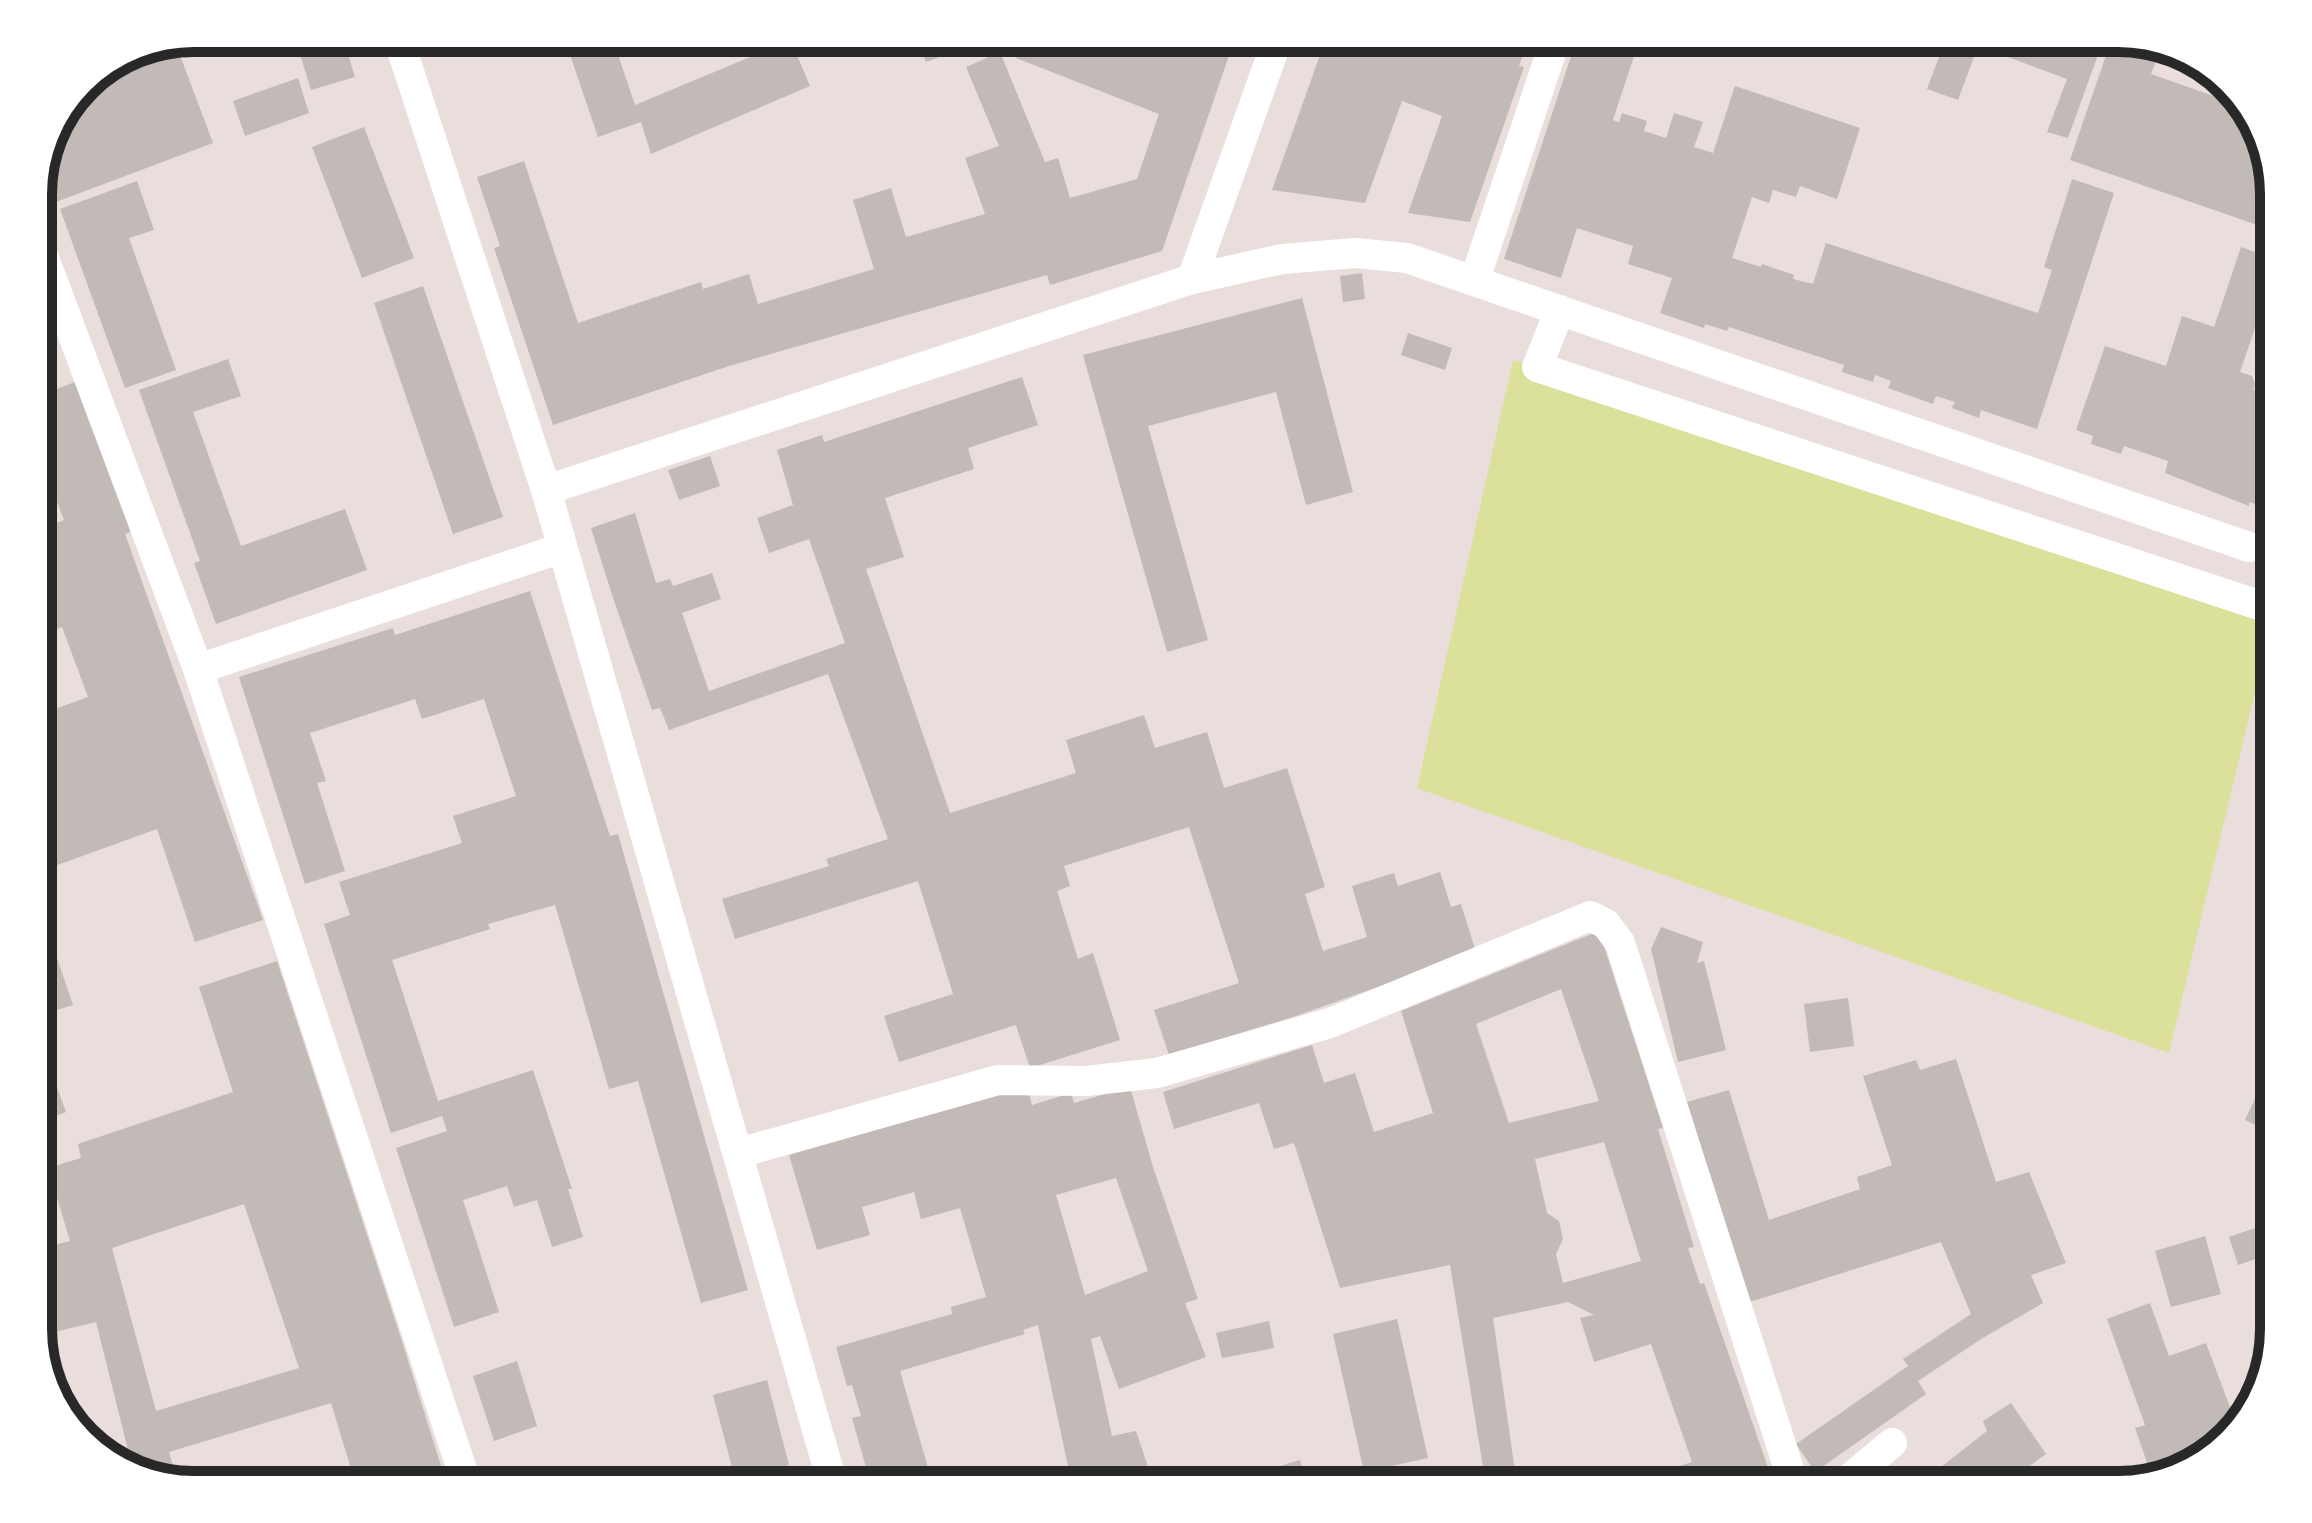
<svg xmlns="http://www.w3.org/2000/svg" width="2312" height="1523" font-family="Ubuntu,sans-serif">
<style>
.pitch{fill:#dbe09b}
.building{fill:#c1bab7;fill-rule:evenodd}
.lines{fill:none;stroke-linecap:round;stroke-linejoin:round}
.service{stroke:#fff;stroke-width:30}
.rim{fill:none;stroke:#282828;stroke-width:10}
</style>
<rect width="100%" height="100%" fill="#e9dedb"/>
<!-- pitch -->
<path class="pitch" d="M 1513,360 L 2271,625 L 2169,1053 L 1417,788 Z"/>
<!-- building -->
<path class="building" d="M 295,38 L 343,38 L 355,77 L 311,90 Z
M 570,38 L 628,38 L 614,43 L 635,105 L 786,42 L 784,38 L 822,38 L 794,48 L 810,86 L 651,154 L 641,122 L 598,137 L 565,40 Z
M 917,38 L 955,38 L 959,50 L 926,62 Z
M 1023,38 L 1235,38 L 1162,251 L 1050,285 L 1047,275 L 729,366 L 553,425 L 494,248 L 500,246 L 477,177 L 524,161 L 578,323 L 701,282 L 703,289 L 749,274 L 758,304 L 874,269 L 853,200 L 891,188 L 906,237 L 985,214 L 965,158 L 999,146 L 966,67 L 1000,52 L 1045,162 L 1058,158 L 1070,198 L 1137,179 L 1159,114 L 1016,58 Z
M 1326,38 L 1529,38 L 1519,66 L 1524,67 L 1470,222 L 1408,213 L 1442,116 L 1402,101 L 1365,203 L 1272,190 Z
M 1577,38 L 1640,38 L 1613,120 L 1619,122 L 1622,113 L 1647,121 L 1644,131 L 1666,138 L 1674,113 L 1703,122 L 1694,147 L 1713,153 L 1735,86 L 1860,128 L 1837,199 L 1800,186 L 1796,197 L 1773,190 L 1769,203 L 1752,197 L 1732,258 L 1761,267 L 1762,264 L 1794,275 L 1793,279 L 1813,284 L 1826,243 L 2038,313 L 2052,270 L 2044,267 L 2072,179 L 2114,193 L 2037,429 L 1981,410 L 1979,418 L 1952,408 L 1955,402 L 1936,396 L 1933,404 L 1888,388 L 1891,381 L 1875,375 L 1873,382 L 1842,372 L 1844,365 L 1729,327 L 1727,331 L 1705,324 L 1704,328 L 1660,313 L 1672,278 L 1628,264 L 1633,246 L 1577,228 L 1561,278 L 1504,259 Z
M 1946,38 L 2104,38 L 2068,138 L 2047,132 L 2067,79 L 1978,46 L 1958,100 L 1927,89 Z
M 2112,38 L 2160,51 L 2151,74 L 2242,106 L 2258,125 L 2274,193 L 2263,227 L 2070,160 Z
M 175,42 L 213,143 L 56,202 L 43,167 L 54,125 L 84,83 L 122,58 L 154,46 Z
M 298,78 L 309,113 L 245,136 L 233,101 Z
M 364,127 L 414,258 L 362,278 L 312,147 Z
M 137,181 L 154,230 L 129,238 L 176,370 L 125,388 L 60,209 Z
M 2241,247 L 2274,259 L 2274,272 L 2240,372 L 2252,376 L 2255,384 L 2253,390 L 2274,397 L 2274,510 L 2249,502 L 2249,506 L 2165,473 L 2168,461 L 2124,446 L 2121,454 L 2091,444 L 2093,436 L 2076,430 L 2105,346 L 2166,366 L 2182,316 L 2214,327 Z
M 1362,273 L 1365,299 L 1343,302 L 1340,276 Z
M 423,286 L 503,517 L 453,534 L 374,303 Z
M 1302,298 L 1353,492 L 1306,505 L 1276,392 L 1148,426 L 1208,640 L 1167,652 L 1083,355 Z
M 1408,333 L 1452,348 L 1445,370 L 1401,355 Z
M 228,359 L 241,396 L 193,412 L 241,546 L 345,509 L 367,570 L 216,624 L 194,563 L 200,561 L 139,390 Z
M 1022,377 L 1038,425 L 968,448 L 974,469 L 885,498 L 904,557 L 866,569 L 950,813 L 1076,773 L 1066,740 L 1144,715 L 1155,748 L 1207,732 L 1224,788 L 1287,768 L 1325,887 L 1305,894 L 1323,951 L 1367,937 L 1352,886 L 1394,873 L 1398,886 L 1440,872 L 1451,907 L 1461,904 L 1476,952 L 1296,1016 L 1169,1055 L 1154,1010 L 1239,983 L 1189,827 L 1064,866 L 1070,886 L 1057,891 L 1078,959 L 1093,953 L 1120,1040 L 1030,1068 L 1016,1025 L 899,1062 L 884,1016 L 953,994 L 918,881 L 735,939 L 722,899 L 829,866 L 826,859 L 888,839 L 828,674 L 669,730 L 660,708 L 652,710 L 613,598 L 591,528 L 635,513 L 656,583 L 670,579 L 673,586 L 712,573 L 721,599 L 682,613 L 709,691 L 845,643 L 809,539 L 769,553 L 757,518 L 793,505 L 777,450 L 822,435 L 824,442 Z
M 75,382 L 133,531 L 125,534 L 263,920 L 195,942 L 157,829 L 38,872 L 38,715 L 88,697 L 62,627 L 38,636 L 38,530 L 64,520 L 38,453 L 38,396 Z
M 710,456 L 720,486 L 679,500 L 668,470 Z
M 2273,553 L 2274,553 L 2274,590 L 2263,586 Z
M 530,591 L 610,836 L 618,834 L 748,1290 L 701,1303 L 638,1081 L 609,1089 L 555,905 L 488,924 L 490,929 L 392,960 L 438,1101 L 533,1070 L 572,1189 L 568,1189 L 583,1237 L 552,1247 L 537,1200 L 514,1207 L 507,1186 L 463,1200 L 499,1312 L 454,1327 L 396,1148 L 447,1131 L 442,1116 L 391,1133 L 324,924 L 350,915 L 339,882 L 462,843 L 453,816 L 516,796 L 484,699 L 422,719 L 415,699 L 310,733 L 326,781 L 317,783 L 345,871 L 305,884 L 239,677 L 393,628 L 395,635 Z
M 46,926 L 73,1005 L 38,1016 L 38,929 Z
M 1661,927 L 1703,942 L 1697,963 L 1704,961 L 1726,1050 L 1678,1062 L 1651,949 Z
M 1599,931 L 1663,1128 L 1658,1129 L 1694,1247 L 1688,1248 L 1700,1284 L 1704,1283 L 1774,1485 L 1659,1485 L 1655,1474 L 1692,1462 L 1651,1344 L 1594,1362 L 1580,1318 L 1594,1315 L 1568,1302 L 1493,1318 L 1517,1485 L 1486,1485 L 1450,1265 L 1340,1288 L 1294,1143 L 1274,1149 L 1259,1103 L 1174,1129 L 1163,1092 L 1312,1045 L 1324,1083 L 1355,1073 L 1374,1132 L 1433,1113 L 1401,1011 ZM 1561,989 L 1599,1101 L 1509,1123 L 1476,1024 ZM 1604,1142 L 1641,1261 L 1563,1283 L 1556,1254 L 1563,1239 L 1559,1221 L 1547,1213 L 1535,1159 Z
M 277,961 L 400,1335 L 447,1485 L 356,1485 L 331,1403 L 169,1452 L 177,1480 L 132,1466 L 96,1322 L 38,1336 L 38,1249 L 70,1241 L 48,1168 L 81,1158 L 78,1144 L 233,1092 L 199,987 ZM 244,1204 L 299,1368 L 156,1411 L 112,1248 Z
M 1848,998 L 1854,1046 L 1810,1052 L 1804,1004 Z
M 44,1051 L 66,1112 L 38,1122 L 38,1053 Z
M 1956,1059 L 1996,1182 L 2029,1172 L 2066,1263 L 2031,1275 L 2043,1303 L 1981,1339 L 1918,1381 L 1926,1394 L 1815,1472 L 1796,1444 L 1908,1366 L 1903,1359 L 1971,1314 L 1941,1242 L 1750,1302 L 1687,1102 L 1729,1090 L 1769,1220 L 1860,1189 L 1857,1177 L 1892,1165 L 1863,1076 L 1916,1060 L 1920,1070 Z
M 1027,1087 L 1032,1105 L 1071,1093 L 1074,1103 L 1130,1087 L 1153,1167 L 1198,1299 L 1185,1303 L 1206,1357 L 1119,1389 L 1100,1336 L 1091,1339 L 1112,1436 L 1136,1431 L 1154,1485 L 1072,1485 L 1038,1325 L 1023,1330 L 1025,1334 L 900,1371 L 933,1485 L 871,1485 L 852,1418 L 861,1416 L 852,1385 L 847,1386 L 836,1347 L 952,1314 L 951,1307 L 986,1297 L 960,1208 L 921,1219 L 914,1192 L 862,1207 L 870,1235 L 817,1250 L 789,1155 ZM 1116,1178 L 1148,1271 L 1085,1295 L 1056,1195 Z
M 2260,1088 L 2274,1095 L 2274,1134 L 2245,1120 Z
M 38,1143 L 46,1166 L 38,1168 Z
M 2261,1226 L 2270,1254 L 2238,1265 L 2229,1237 Z
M 2205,1236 L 2221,1294 L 2171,1307 L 2155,1251 Z
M 2274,1278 L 2274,1302 L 2266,1281 Z
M 2150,1303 L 2169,1356 L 2206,1343 L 2237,1426 L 2199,1439 L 2202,1449 L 2149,1468 L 2135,1428 L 2145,1425 L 2107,1319 Z
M 1397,1319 L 1428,1458 L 1364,1472 L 1333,1334 Z
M 1269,1321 L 1274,1348 L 1222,1358 L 1216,1333 Z
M 517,1361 L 537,1426 L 494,1441 L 473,1376 Z
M 767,1380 L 789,1465 L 784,1467 L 788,1485 L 718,1485 L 735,1479 L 713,1395 Z
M 2011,1403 L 2046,1454 L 2023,1471 L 2033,1481 L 2040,1479 L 2041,1485 L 1918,1485 L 1987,1431 L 1983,1421 Z
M 1300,1460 L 1308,1485 L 1238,1485 L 1236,1479 Z
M 1055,1477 L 1057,1485 L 1022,1485 L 1022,1484 Z"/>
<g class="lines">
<!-- service -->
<path class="service" d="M 398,38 L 546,490
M 38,242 L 198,669 L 467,1485
M 1192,279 L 1282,259 L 1355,253 L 1407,258 L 2249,547
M 1475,279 L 1556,38
M 1560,310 L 1537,367 L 2274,610
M 198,669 L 562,548
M 739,1153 L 998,1080 L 1086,1081 L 1157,1073 L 1330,1023 L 1590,916 L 1606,924 L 1620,943 L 1794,1485
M 833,1485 L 546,490 L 1192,279 L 1278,38
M 1842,1485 L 1892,1443"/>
</g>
<!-- crop -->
<path d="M0 0H2312V1523H0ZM194 52H2118A142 142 0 0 1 2260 194V1329A142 142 0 0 1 2118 1471H194A142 142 0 0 1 52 1329V194A142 142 0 0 1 194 52Z" fill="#fff" fill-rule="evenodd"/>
<path class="rim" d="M194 52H2118A142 142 0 0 1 2260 194V1329A142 142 0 0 1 2118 1471H194A142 142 0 0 1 52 1329V194A142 142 0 0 1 194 52Z"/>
</svg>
